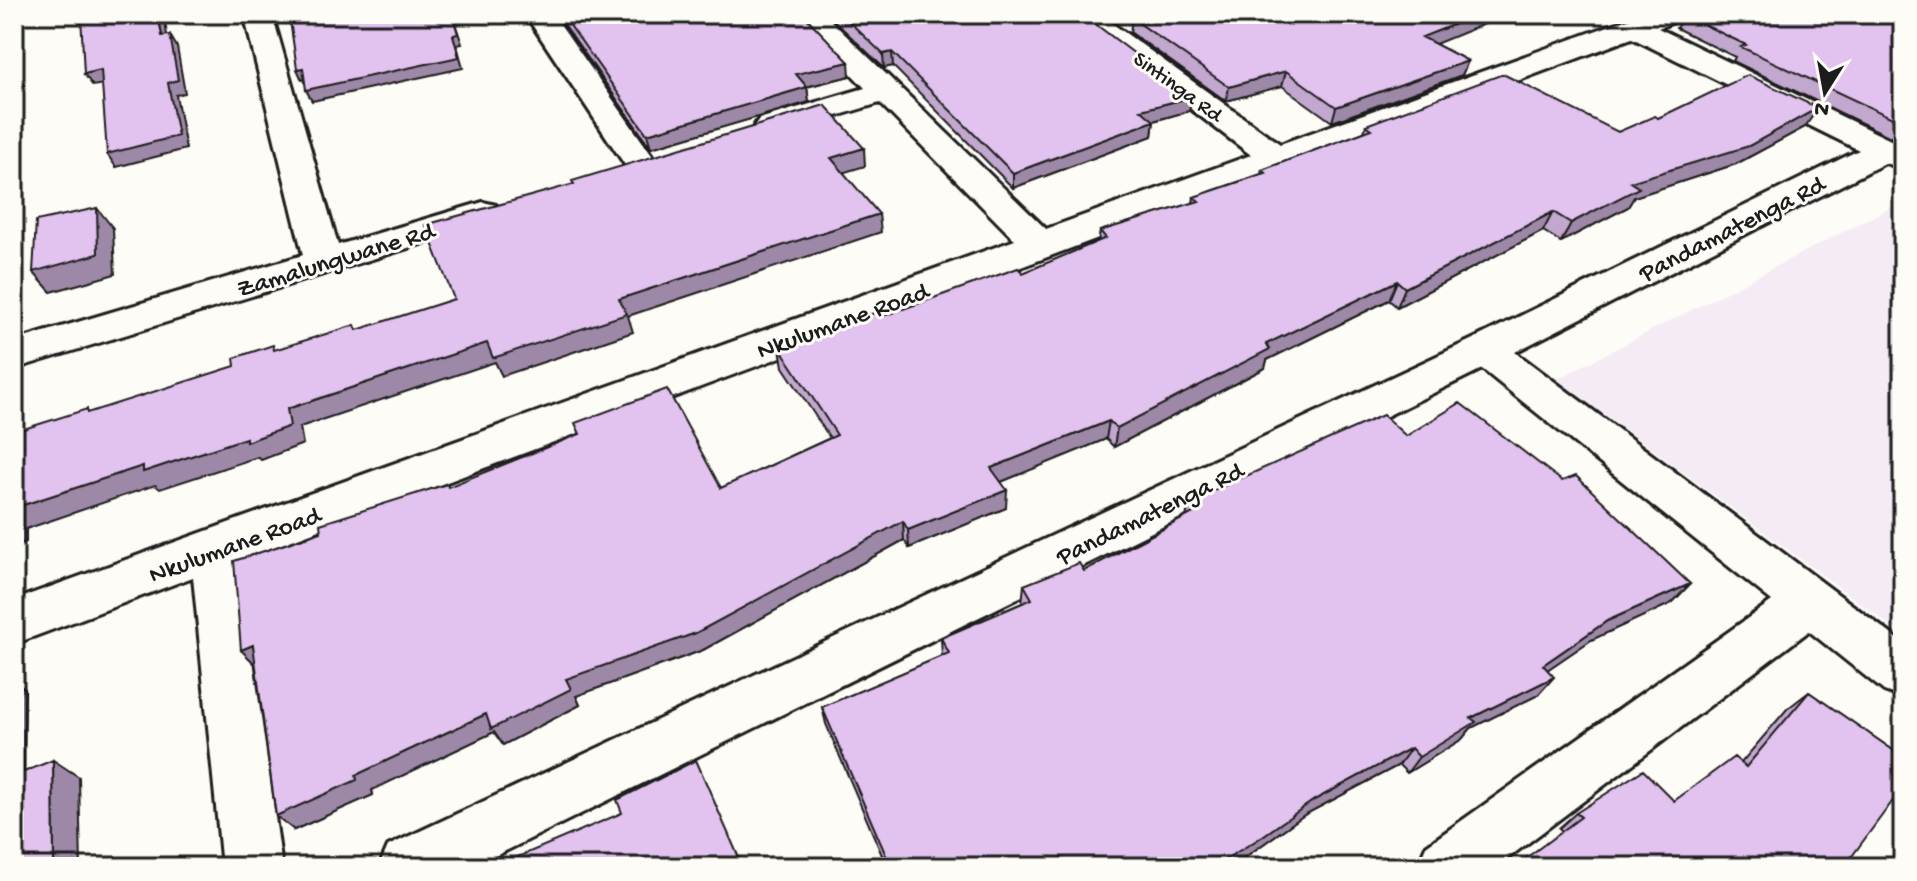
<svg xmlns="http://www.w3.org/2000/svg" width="1917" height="881" font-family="'Gochi Hand',sans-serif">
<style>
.built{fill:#f5ebf5}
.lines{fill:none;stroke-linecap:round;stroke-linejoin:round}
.minor-casing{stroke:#1c1c1c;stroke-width:6}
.minor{fill:#fdfcf7;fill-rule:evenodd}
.wall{fill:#c2a7ce;stroke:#1c1c1c;stroke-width:2}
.shaded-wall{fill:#9e88a7;stroke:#1c1c1c;stroke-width:2}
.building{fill:#e2c2ef;stroke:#1c1c1c;stroke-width:2}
.labels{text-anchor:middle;stroke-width:6;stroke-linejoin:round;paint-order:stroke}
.far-street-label{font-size:22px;fill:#1c1c1c;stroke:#fdfcf7}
.street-label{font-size:26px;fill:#1c1c1c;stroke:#fdfcf7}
</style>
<rect width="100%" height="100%" fill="#fdfcf7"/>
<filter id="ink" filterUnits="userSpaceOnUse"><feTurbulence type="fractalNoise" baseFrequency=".0125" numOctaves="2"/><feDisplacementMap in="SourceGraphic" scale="16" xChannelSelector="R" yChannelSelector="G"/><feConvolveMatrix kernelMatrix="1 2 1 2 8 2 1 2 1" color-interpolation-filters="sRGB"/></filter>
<g filter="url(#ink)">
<!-- built -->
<path class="built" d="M 1903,201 L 1903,635 L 1557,379 Z"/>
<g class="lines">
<defs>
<path id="minor" d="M 244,14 L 272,14 L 338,245 L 483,202 L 496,205 L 501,213 L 496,221 L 14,369 L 14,341 L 303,255 Z
M 525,14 L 553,14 L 658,164 L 653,171 L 641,174 L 629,171 Z
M 794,14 L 824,14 L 1046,229 L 1251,155 L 1067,14 L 1099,14 L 1280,144 L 1642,14 L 1683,14 L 1679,20 L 1658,28 L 1903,146 L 1903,169 L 1885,163 L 1515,352 L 1903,643 L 1903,698 L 1884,691 L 1809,631 L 1496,867 L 1417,867 L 1426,846 L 1772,601 L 1482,369 L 473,867 L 379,867 L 388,846 L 1471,340 L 1859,150 L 1632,38 L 239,560 L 282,867 L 222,867 L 193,577 L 14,644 L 14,600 L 1015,240 L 880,103 L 770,136 L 759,133 L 754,126 L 759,119 L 865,88 Z"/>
</defs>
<!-- minor casing -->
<use href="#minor" class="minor-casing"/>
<!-- minor -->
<use href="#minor" class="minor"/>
</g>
<!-- wall -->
<path class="wall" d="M 557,14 L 803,14 L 850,76 L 807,87 L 809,102 L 651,148 Z
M 827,14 L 1082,14 L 1189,111 L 1154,121 L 1152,136 L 1013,188 L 893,66 L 884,68 Z
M 1903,14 L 1903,143 L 1733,61 L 1735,57 L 1676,28 L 1684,15 Z
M 1132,18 L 1435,44 L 1468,61 L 1462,75 L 1332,122 L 1282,86 L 1226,101 L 1130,32 Z
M 1658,118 L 1805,127 L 1736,164 L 1634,197 L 1628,207 L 1561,242 L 1543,231 L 1397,307 L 1389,300 L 1267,360 L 1265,368 L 1114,447 L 1106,439 L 1001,482 L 1006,508 L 909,548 L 904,540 L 703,650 L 576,696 L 580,705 L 503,745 L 494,732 L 372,790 L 373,795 L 294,830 L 448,487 L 721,488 L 830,438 L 783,367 L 780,348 L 1023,273 L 1098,242 L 1100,231 L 1193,203 L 1194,197 L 1261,174 L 1262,170 L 1364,132 L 1366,125 L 1618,132 Z
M 1406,436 L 1690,584 L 1672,603 L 1591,640 L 1547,670 L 1538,695 L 1471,728 L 1462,739 L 1407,773 L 1399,765 L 1304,815 L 1248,855 L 1228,867 L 887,867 L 826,724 L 822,707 L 942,656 L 941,638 L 1022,603 L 1024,585 L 1084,571 L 1186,517 L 1190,501 Z
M 1809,692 L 1903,757 L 1562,831 L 1559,828 L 1576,813 L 1674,801 L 1741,763 L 1787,709 Z"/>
<!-- shaded-wall -->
<path class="shaded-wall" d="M 158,14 L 164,14 L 169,49 L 162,36 Z
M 452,14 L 462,44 L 457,45 L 463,68 L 312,101 L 306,90 L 453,35 Z
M 1480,14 L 1509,14 L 1416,52 L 1422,37 Z
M 170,35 L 177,47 L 185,93 L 176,95 L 186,149 L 116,167 L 107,154 Z
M 892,52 L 893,66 L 884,68 L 883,54 Z
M 1468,61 L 1462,75 L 1332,122 L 1336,107 Z
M 849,62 L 850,76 L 797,89 L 796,74 Z
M 303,68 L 309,79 L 302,80 L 297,69 Z
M 101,70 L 109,83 L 93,86 L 84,74 Z
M 1286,71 L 1282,86 L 1226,101 L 1229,87 Z
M 807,87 L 809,102 L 651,148 L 647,134 Z
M 1192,97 L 1189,111 L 1139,125 L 1141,110 Z
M 1818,108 L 1805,127 L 1736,164 L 1634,197 L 1628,207 L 1561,242 L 1571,223 L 1630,182 Z
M 1154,121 L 1152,136 L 1013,188 L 1013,173 Z
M 864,148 L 865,166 L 832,176 L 831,158 Z
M 97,208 L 113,228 L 115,274 L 51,292 L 33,272 Z
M 1553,212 L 1543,231 L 1397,307 L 1405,288 Z
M 879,214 L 881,232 L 628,316 L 633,332 L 502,376 L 495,362 L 300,427 L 303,444 L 261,460 L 258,457 L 160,489 L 155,485 L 26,529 L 26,542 L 14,546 L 14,508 L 287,409 L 619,299 Z
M 1397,281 L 1389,300 L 1267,360 L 1265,368 L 1114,447 L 1117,428 L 1266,344 Z
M 1109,421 L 1106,439 L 991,486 L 991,468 Z
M 1007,490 L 1006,508 L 909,548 L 908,530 Z
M 903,521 L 904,540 L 703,650 L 576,696 L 580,705 L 503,745 L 494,732 L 372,790 L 373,795 L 294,830 L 276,816 L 356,775 L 486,714 L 566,679 Z
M 1690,584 L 1672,603 L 1591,640 L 1528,683 L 1543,665 L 1607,621 Z
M 253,645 L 258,667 L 241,650 Z
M 1554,677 L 1538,695 L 1471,728 L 1462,739 L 1407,773 L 1419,757 L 1471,718 Z
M 14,681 L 25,689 L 23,800 L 14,794 Z
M 1411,748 L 1399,765 L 1304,815 L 1248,855 L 1228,867 L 1212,867 L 1314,800 Z
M 53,760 L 79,777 L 81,867 L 54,867 Z"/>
<!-- building -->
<path class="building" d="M 81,14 L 158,14 L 162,36 L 170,35 L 178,80 L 168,83 L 178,136 L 107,154 L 101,70 L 84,74 Z
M 286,14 L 452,14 L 458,34 L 453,35 L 459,57 L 306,90 L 303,68 L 297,69 L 291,27 Z
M 562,14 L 803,14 L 849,62 L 796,74 L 807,87 L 647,134 Z
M 841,14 L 1082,14 L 1192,97 L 1141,110 L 1154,121 L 1013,173 L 892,52 L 883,54 Z
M 1145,14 L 1480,14 L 1422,37 L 1468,61 L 1336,107 L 1286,71 L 1229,87 L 1132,18 Z
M 1685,14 L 1903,14 L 1903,123 L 1741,47 L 1746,45 L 1684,15 Z
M 1503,74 L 1618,132 L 1655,116 L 1658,118 L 1748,75 L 1818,108 L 1749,146 L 1630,182 L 1639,188 L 1571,223 L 1553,212 L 1405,288 L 1397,281 L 1266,344 L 1270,349 L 1117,428 L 1109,421 L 991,468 L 1007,490 L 908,530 L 903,521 L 696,633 L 566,679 L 571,689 L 491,729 L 486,714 L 356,775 L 357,780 L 276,816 L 253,645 L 241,650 L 234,561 L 321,532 L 320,524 L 447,484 L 448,487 L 580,434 L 575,423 L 667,389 L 721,488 L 837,435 L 780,348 L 882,310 L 886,315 L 1018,268 L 1023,273 L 1106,238 L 1100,231 L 1199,201 L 1194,197 L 1266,173 L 1262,170 L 1372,129 L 1366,125 Z
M 825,105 L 864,148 L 831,158 L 879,214 L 619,299 L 627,314 L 493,358 L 487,343 L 287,409 L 290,426 L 246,442 L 246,438 L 143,472 L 143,466 L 14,508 L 14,432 L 87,409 L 87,413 L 235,366 L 234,358 L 273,345 L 274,350 L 355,325 L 357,330 L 454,299 L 425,225 L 574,184 L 572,181 Z
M 97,208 L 98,254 L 33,272 L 36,221 Z
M 1460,403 L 1562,481 L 1576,476 L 1690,584 L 1607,621 L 1543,665 L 1554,677 L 1471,718 L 1476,722 L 1419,757 L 1411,748 L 1314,800 L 1257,840 L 1212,867 L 891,867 L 822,707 L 949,653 L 941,638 L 1032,599 L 1024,585 L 1079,563 L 1084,571 L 1199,510 L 1190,501 L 1383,415 L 1406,436 Z
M 1809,692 L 1903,757 L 1903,787 L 1844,867 L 1514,867 L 1581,817 L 1576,813 L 1643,770 L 1674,801 L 1734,757 L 1746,767 Z
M 53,760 L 54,867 L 14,867 L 14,776 Z
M 696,760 L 743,867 L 494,867 L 622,813 L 617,800 Z"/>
</g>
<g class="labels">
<!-- far-street labels -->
<g class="far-street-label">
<text transform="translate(1179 85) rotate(36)" y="8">Sintinga Rd</text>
</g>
<!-- street labels -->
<g class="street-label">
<text transform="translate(1731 227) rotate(-27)" y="9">Pandamatenga Rd</text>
<text transform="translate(335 258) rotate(-17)" y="9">Zamalungwane Rd</text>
<text transform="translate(842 319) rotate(-20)" y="9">Nkulumane Road</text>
<text transform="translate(1149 512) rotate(-26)" y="9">Pandamatenga Rd</text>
<text transform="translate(234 543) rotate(-20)" y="9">Nkulumane Road</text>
</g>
</g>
<!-- margin -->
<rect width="1917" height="881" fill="none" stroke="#fdfcf7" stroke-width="48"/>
<rect x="24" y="24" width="1869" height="833" fill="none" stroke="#1c1c1c" stroke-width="3" filter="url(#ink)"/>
<!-- north arrow -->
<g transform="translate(1825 92) rotate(191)" stroke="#fdfcf7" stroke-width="6" paint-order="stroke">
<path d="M0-6L14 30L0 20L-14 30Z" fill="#1c1c1c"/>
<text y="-12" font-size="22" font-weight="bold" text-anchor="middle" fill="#1c1c1c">N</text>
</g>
</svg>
